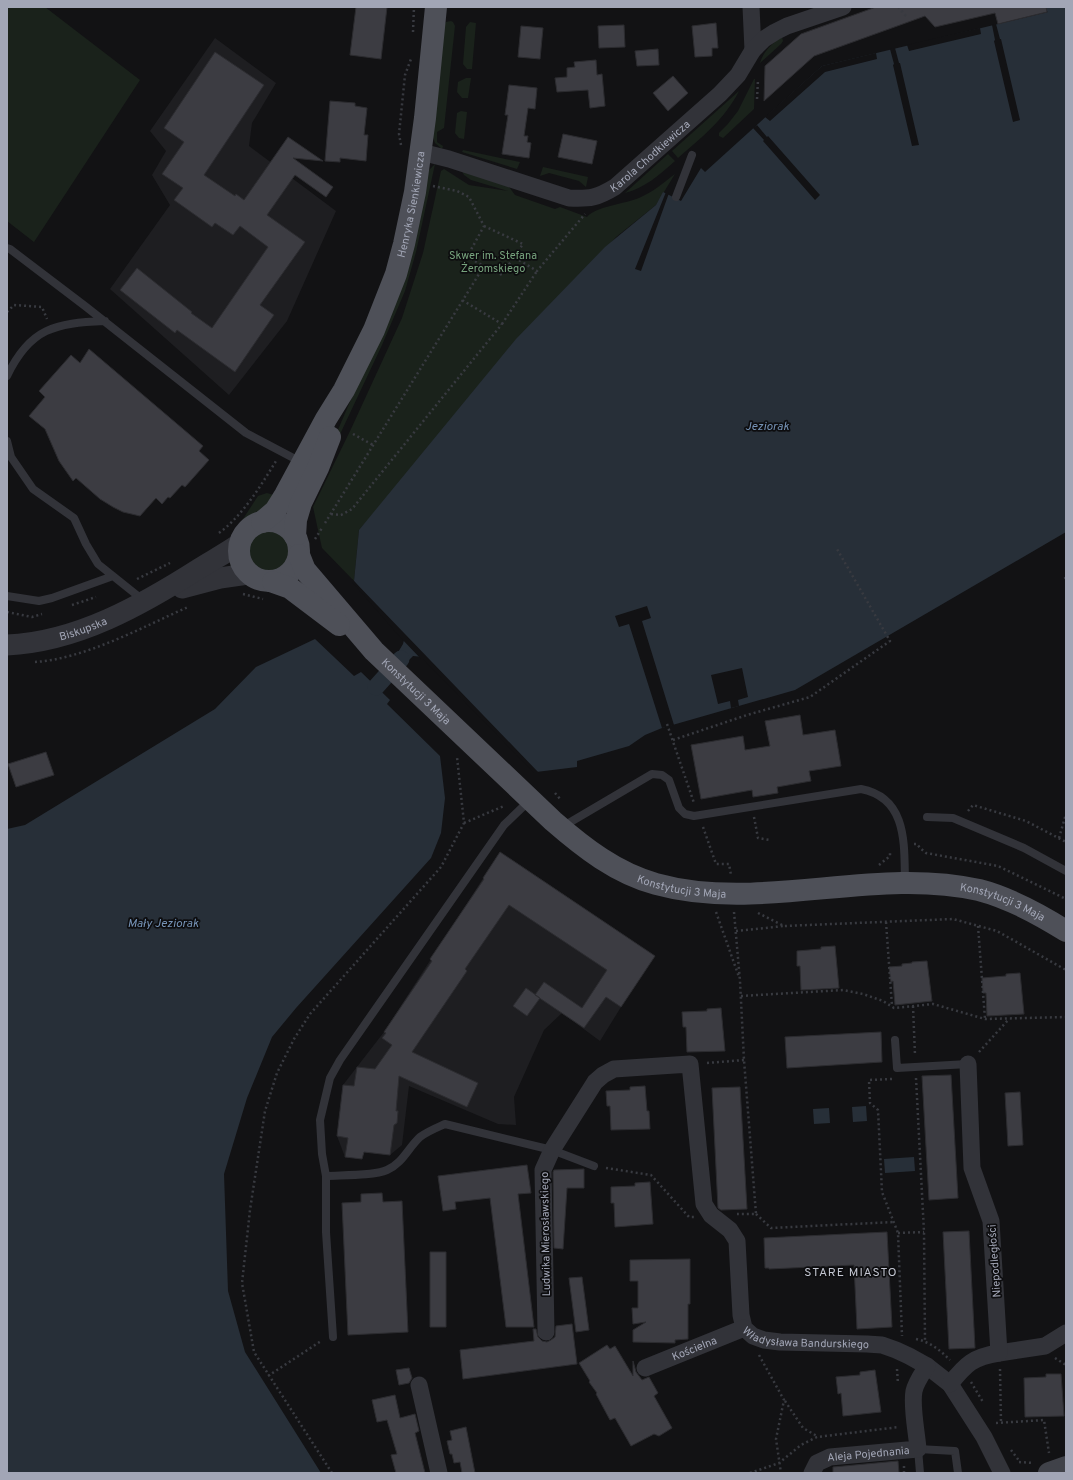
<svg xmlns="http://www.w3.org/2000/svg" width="1073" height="1480" font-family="Overpass,sans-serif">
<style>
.built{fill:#1e1e21}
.green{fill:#1a221b}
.water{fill:#272f38}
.pier{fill:#121214}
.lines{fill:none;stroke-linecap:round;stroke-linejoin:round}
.canal{stroke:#272f38;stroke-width:17}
.building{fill:#3c3c42;stroke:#2c2c30}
.path{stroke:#383a40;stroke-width:2.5;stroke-dasharray:2 3;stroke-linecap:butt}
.service{stroke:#323339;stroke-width:8}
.minor{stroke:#323339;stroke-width:17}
.tertiary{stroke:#323339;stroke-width:21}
.secondary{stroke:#404249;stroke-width:22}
.primary{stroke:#4e5058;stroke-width:22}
.labels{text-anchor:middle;stroke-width:3.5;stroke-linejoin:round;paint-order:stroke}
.street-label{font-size:11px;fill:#a2a6b6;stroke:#0d0d0f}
.park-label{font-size:11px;fill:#77a37d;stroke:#0d0d0f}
.water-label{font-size:12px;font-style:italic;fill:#7592b5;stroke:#0d0d0f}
.neighbourhood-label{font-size:12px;letter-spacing:1px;fill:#c3c6d1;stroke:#0d0d0f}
</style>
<rect width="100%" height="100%" fill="#121214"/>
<!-- built -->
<path class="built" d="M 215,38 L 276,83 L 252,123 L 249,146 L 336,211 L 287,321 L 229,395 L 110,289 L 170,205 L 152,175 L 166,151 L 150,131 Z
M 500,852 L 655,956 L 621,1007 L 600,1041 L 562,1013 L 544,1030 L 514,1097 L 516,1125 L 498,1124 L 409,1086 L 402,1145 L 390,1155 L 364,1152 L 362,1159 L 345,1157 L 337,1136 L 343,1085 L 384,1032 Z"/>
<!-- green -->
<path class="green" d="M 7,7 L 45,7 L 140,80 L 34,242 L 7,221 Z
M 451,21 L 453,22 L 455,26 L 444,128 L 437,132 L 437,142 L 443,146 L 442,149 L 435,143 L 433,137 L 444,25 L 446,22 Z
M 470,22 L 476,23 L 472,69 L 467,69 L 463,64 L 466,27 Z
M 782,37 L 783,41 L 781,44 L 760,63 C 763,52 772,43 782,37 Z
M 466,78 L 471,78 L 468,98 L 462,98 L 457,92 L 458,82 Z
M 754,79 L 755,79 L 754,109 L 723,138 L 719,136 L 719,133 L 727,125 L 738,111 Z
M 739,91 C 725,119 701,138 678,158 L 672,151 Z
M 461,111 L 467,112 L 464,139 L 459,138 L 455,133 L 457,113 Z
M 463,150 L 520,162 L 517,169 L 462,152 Z
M 668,154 L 675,161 C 659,175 645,188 625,193 Z
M 435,164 L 416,252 L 405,291 L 382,345 L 326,464 L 334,439 L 355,390 L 429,170 Z
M 543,167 L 588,177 L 586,187 L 579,181 L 549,173 L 540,176 Z
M 444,169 L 469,185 L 508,191 L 471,180 L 464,175 L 462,171 L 507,184 L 515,195 L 555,209 L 560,207 L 587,217 C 596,206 625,204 639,198 C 653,192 663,183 675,174 L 656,205 L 616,237 L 359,530 L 354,581 L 322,548 L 313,507 L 351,429 L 402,318 L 423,253 L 441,171 Z
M 267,493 L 277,496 L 257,513 L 247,517 L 241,522 L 258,496 Z
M249 551a20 20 0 1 1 40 0a20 20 0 1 1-40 0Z"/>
<!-- water -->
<path class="water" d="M 1041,7 L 1066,7 L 1066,532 L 795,690 L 662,728 L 645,735 L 629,746 L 577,761 L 577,767 L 536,772 L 424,657 L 413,656 L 406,663 L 397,654 L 403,644 L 404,640 L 354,581 L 359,530 L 516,339 L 605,247 L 656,205 L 663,192 L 681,201 L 701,168 L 705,172 L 822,66 L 1048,12 Z
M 315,639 L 354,676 L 361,672 L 390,700 L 387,704 L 440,756 L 445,798 L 441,833 L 431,858 L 296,1008 L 272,1037 L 247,1098 L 224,1174 L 228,1291 L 245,1352 L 321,1473 L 7,1473 L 7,829 L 25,825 L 215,709 L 256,667 Z
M 866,1106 L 867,1121 L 853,1122 L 852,1107 Z
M 829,1108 L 830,1123 L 814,1124 L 813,1109 Z
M 914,1157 L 915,1171 L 885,1173 L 884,1159 Z"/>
<!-- pier -->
<path class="pier" d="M 996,24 L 1000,39 L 1001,39 L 1020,120 L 1013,122 L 994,41 L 995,40 L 992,25 Z
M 980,28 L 981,34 L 909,51 L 907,45 Z
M 895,48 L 899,63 L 900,63 L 919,145 L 912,146 L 893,65 L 894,64 L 890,49 Z
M 876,53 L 877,59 L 825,72 L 770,121 L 765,117 L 822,66 Z
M 757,125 L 767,137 L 768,136 L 820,195 L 815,200 L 763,141 L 764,140 L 753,128 Z
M 666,192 L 669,193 L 641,271 L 635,269 Z
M 352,579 L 539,773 L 534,773 L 423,659 L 421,659 L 400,637 L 352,582 Z
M 647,606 L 651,618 L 642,621 L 674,725 L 662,728 L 629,624 L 619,627 L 615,616 Z
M 397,650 L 410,663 L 408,665 L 405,665 L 395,655 Z
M 742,668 L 748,697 L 738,700 L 739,706 L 731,708 L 730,701 L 718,704 L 711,675 Z"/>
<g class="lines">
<!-- canal -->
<path class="canal" d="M 376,687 L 401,659"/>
</g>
<!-- building -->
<path class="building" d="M 356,7 L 387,7 L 381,59 L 350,55 Z
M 876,7 L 1046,7 L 1047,12 L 998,24 L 995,13 L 935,27 L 925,16 L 814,56 L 764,101 L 765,66 L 801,34 Z
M 716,23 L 718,48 L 712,48 L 712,56 L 695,57 L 692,26 Z
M 624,25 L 625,47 L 599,48 L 598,26 Z
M 521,26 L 543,28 L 540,59 L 518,57 Z
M 658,49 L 659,65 L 637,66 L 635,51 Z
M 215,52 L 264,85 L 204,175 L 235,196 L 236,194 L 244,200 L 288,137 L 323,161 L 293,158 L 333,187 L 326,197 L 295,175 L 267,215 L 305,242 L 260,305 L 274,315 L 235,372 L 177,330 L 175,333 L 120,290 L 137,268 L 192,312 L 191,313 L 212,328 L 268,247 L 240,226 L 233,235 L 215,223 L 212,227 L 174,200 L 183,188 L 162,174 L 184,142 L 164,128 Z
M 596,60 L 597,75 L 602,74 L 605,106 L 590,108 L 588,90 L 557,92 L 555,78 L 567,77 L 567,68 L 575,67 L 574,62 Z
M 673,76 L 688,93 L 668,111 L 653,93 Z
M 509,85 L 537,88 L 535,109 L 528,108 L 524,136 L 528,136 L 527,142 L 531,143 L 529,158 L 502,154 L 508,115 L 505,115 Z
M 330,101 L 355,103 L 355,106 L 367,108 L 364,135 L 368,135 L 366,161 L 340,158 L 340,162 L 325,161 Z
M 563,134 L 597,141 L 592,164 L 558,157 Z
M 89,349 L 203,446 L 199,451 L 209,460 L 185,487 L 182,485 L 170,498 L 168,497 L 162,504 L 156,498 L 140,516 L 123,512 L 113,507 L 100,499 L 76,478 L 73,481 L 59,461 L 45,429 L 29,416 L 45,397 L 39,391 L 71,355 L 80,363 Z
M 800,715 L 803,735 L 835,730 L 841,766 L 809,771 L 811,781 L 777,787 L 778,793 L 753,797 L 752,790 L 701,799 L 691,745 L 743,736 L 745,750 L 770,746 L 765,721 Z
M 46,752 L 54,775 L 16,787 L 8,764 Z
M 500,852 L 655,956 L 621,1007 L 606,997 L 584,1028 L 535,995 L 544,982 L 582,1008 L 607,970 L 509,905 L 465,969 L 467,971 L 412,1052 L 478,1083 L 467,1107 L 399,1076 L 396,1111 L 398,1111 L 397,1123 L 394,1125 L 390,1155 L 364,1152 L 362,1159 L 345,1157 L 348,1138 L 337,1136 L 343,1085 L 354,1086 L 357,1067 L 375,1069 L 392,1045 L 382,1038 L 386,1033 L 384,1032 L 432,961 L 430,959 L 484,879 L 483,878 Z
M 835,946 L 839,988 L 801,990 L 800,966 L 797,966 L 797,951 L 821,949 L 821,947 Z
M 927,961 L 932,1001 L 895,1005 L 893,981 L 891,982 L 889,967 L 902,966 L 902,964 L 912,963 L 912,962 Z
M 1020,973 L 1024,1014 L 987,1016 L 986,993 L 983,993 L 982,978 L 1006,976 L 1006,974 Z
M 526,988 L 540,998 L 527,1016 L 513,1006 Z
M 721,1008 L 725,1051 L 687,1052 L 686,1027 L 683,1027 L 682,1012 L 707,1011 L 707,1009 Z
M 881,1032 L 882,1062 L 787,1068 L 785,1037 Z
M 951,1075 L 958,1198 L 929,1200 L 922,1076 Z
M 645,1086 L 647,1111 L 649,1111 L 650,1129 L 611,1130 L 610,1106 L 607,1106 L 606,1091 L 630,1090 L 630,1087 Z
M 740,1087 L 747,1209 L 721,1210 L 718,1208 L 712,1088 Z
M 1020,1092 L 1023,1145 L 1008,1146 L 1005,1093 Z
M 527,1165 L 531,1193 L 518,1194 L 534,1327 L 506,1327 L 490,1198 L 455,1202 L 456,1209 L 443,1211 L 438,1176 Z
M 584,1169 L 584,1188 L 567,1188 L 563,1249 L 554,1248 L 553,1172 L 554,1170 Z
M 650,1182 L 653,1224 L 615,1227 L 614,1203 L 611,1203 L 611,1187 L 635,1186 L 635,1183 Z
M 382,1193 L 383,1202 L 402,1201 L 408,1332 L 348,1335 L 342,1203 L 361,1202 L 361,1194 Z
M 969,1231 L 975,1348 L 949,1349 L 943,1232 Z
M 887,1232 L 892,1327 L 857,1329 L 854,1265 L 769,1269 L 769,1268 L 765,1268 L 764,1238 Z
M 430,1252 L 446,1252 L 446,1327 L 430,1327 Z
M 690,1259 L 690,1304 L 688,1304 L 688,1339 L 675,1340 L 675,1343 L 633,1342 L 633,1330 L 646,1322 L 633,1324 L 632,1308 L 638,1308 L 638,1281 L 630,1281 L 630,1260 Z
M 582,1277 L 589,1330 L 576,1332 L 569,1278 Z
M 572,1324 L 577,1364 L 463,1379 L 460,1350 L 534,1341 L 533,1329 L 536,1329 L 538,1337 L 542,1341 L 547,1342 L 551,1340 L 555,1337 L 556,1326 Z
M 607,1345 L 610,1349 L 615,1346 L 633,1376 L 633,1361 L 636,1372 L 642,1380 L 649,1377 L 658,1393 L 654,1396 L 672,1428 L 659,1436 L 654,1434 L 631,1446 L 615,1418 L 610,1420 L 596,1394 L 597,1393 L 589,1382 L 590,1381 L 579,1363 Z
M 409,1368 L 412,1378 L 409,1383 L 399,1385 L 396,1370 Z
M 875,1370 L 881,1412 L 843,1416 L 841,1393 L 838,1394 L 836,1377 L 860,1375 L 860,1372 Z
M 1046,1374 L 1061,1374 L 1064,1416 L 1025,1417 L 1024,1378 L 1046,1377 Z
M 395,1395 L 400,1418 L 415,1414 L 419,1431 L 415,1433 L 425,1473 L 396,1473 L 391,1455 L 397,1454 L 387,1420 L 377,1422 L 372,1400 Z
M 466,1427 L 475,1473 L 462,1473 L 460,1462 L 454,1463 L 452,1454 L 450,1454 L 447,1441 L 452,1440 L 450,1431 Z
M 898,1461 L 899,1473 L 833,1473 L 833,1467 Z"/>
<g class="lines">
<!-- path -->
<path class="path" d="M 898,7 L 907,17
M 413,32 L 414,7
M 757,99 L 758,80
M 401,145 L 399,134 L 405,75 L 411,59
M 433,186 L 457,191 L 469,197 L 484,226 L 467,257 L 484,266
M 484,226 L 523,244 L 514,257
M 7,312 L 14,305 L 42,307 L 47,319
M 502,324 L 537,271
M 353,434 L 373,445
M 331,514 L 341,515 L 352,509 L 502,324 L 462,300
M 325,523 L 484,266 L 502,275 L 514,257 L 537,271 L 585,214
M 219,533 C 243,515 260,487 276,461
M 315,539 L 322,528
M 1065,577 L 1066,581
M 137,579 L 170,563
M 243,594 L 263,599
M 72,605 L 96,597
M 7,612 L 32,617 L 42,614
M 35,662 C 84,659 143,627 188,607
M 667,724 L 694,803
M 673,740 L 747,715 L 810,697 L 890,641 L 837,549
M 555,793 L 561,800
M 968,811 L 973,805 L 1026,821 L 1066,842
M 754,817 L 758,838 L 770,840
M 464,823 L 504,806
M 703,827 L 716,864 L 729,864 L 731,875
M 1059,838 L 1066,814
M 914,844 L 917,844 L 920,848 L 926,853 L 998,866 L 1066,899
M 879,865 L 890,856 L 890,851
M 716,912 L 739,977
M 734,912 L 740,981 L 744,1060 L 756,1214 L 737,1214
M 758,913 L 784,926 L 953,919 L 997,931 L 1066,970
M 886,922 L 892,1006
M 978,926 L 985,1019
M 736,931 L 784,926
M 741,996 L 843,990 L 863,994 L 883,1001 L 894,1008 L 933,1004 L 985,1019 L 1066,1017
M 913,1006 L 915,1055
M 979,1052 L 1009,1019
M 707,1063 L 744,1060
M 916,1078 L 924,1232 L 925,1341
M 892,1079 L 869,1080 L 870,1103 L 878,1110 L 882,1192 L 898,1233 L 902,1336
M 606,1168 L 651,1175 L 689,1217 L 694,1217
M 756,1214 L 771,1228 L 894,1222
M 898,1233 L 924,1232
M 916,1339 C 930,1342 940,1350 950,1360
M 759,1355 L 784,1400 L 776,1439 L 781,1473
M 1055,1358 L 1066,1365
M 897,1369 L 898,1384
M 1000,1369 L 1001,1423
M 268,1376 L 321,1341
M 971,1382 L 983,1402
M 785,1401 L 803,1428 L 817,1436
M 996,1423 L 1044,1420 L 1049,1453
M 1011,1450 L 1020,1462
M 1019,1462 L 1034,1463
M 904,1466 L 904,1473
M 332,1473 L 254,1352 L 242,1283 L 250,1210 L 265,1111 L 277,1073 L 294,1039 L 310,1014 L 441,867 L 464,823 L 457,757
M 750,1473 L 779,1463 L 801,1445 L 817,1437 L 899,1427"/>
<!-- service -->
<path class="service" d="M 676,197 L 692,155
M 7,248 L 10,249 L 85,306 L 246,433 L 301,462
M 7,376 C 30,328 55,323 105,321
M 7,441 L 11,457 L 33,489 L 74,518 L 86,544 L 98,564 L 143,600
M 7,596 L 39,601 L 52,598 L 113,576
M 530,800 L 504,825 L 340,1060 L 330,1078 L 320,1120 L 322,1154 L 326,1176 C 342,1175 374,1176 387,1170 C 403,1163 408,1148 420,1137 C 428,1131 436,1128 445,1124 L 552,1150 L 594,1166
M 927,817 L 953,818 L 1024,848 L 1066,871
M 562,827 L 652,774 L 662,775 L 669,780 L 679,808 L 685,814 L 694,816 L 861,789 C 908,798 904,845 905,882
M 895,1040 L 897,1068 L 968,1064
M 326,1176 L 326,1232 L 333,1337
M 920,1473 L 918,1449 L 955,1451 L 958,1473"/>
<!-- minor -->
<g class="minor">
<path d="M 751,7 L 753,50"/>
<path id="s1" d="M 421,152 L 449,159 L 569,198 C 590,199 597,198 615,187 L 720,94 L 738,75 L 753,50 L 764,39 L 775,32 L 787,26 L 843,7"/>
<path id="s2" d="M 546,1332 L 543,1170 L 552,1150 L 595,1082 L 603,1075 L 614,1069 L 690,1064 L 704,1204 L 711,1215 L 730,1230 L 737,1241 L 741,1315 L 744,1328 L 753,1336 L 764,1340 L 780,1342 L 867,1344 L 882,1345 L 896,1350 L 909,1356 L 927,1366 L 950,1384 L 984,1437 L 1002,1473"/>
<path d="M 999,1353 L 1045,1346 L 1066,1333"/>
<path id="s3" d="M 645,1368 L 744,1328"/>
<path d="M 950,1384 C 966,1364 973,1357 999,1353 L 991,1221 L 972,1168 L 968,1064"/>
<path d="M 419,1385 L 439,1473"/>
<path id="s4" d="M 812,1473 L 817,1463 L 830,1457 L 918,1449 C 917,1434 911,1406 914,1391 C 916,1382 922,1374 927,1366"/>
</g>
<!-- tertiary -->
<g class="tertiary">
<path d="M 182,588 L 220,578 L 248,574"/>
<path id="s5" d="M 7,645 C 77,642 142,605 200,568 C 213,560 226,553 239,544"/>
</g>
<!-- secondary -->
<path class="secondary" d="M 1049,1473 L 1066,1467"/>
<!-- primary -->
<g class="primary">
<circle cx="269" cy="551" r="30"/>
<path id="s6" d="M 262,522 L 275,511 L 285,495 L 326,419 L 344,390 L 374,330 L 396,274 L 404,244 L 415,192 L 425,118 L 436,7"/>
<path d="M 295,536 L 296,520 L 301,503 L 318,468 L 330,437"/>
<path id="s7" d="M 299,555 L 305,570 L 374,651 L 553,821 C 584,848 616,873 656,884 C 761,913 873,866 979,890 C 1010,898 1039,914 1066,931"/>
<path d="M 273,582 L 290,588 L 339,625"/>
</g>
</g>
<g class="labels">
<!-- street labels -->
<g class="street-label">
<text dy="4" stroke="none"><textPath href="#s1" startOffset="250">Karola Chodkiewicza</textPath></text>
<text dy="4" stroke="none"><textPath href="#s6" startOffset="355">Henryka Sienkiewicza</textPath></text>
<text dy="4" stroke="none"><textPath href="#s5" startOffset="78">Biskupska</textPath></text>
<text dy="4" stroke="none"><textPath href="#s7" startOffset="181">Konstytucji 3 Maja</textPath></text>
<text dy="4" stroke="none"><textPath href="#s7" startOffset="517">Konstytucji 3 Maja</textPath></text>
<text dy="4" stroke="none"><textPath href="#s7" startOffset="842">Konstytucji 3 Maja</textPath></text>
<text transform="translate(545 1234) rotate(-91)" y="4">Ludwika Mierosławskiego</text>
<text transform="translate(994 1261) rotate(-94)" y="4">Niepodległości</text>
<text dy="4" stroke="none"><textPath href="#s2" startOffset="707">Władysława Bandurskiego</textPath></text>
<text dy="4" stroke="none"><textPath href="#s3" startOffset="53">Kościelna</textPath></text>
<text dy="4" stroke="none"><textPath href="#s4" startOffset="64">Aleja Pojednania</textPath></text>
</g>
<!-- park labels -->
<g class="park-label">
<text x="493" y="259">Skwer im. Stefana<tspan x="493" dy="13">Żeromskiego</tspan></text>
</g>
<!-- water labels -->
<g class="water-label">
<text x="767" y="430">Jeziorak</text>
<text x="163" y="927">Mały Jeziorak</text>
</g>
<!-- neighbourhood labels -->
<g class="neighbourhood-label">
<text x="851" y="1276">STARE MIASTO</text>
</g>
</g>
<!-- border -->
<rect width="1073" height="1480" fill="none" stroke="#a2a6b6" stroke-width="16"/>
</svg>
